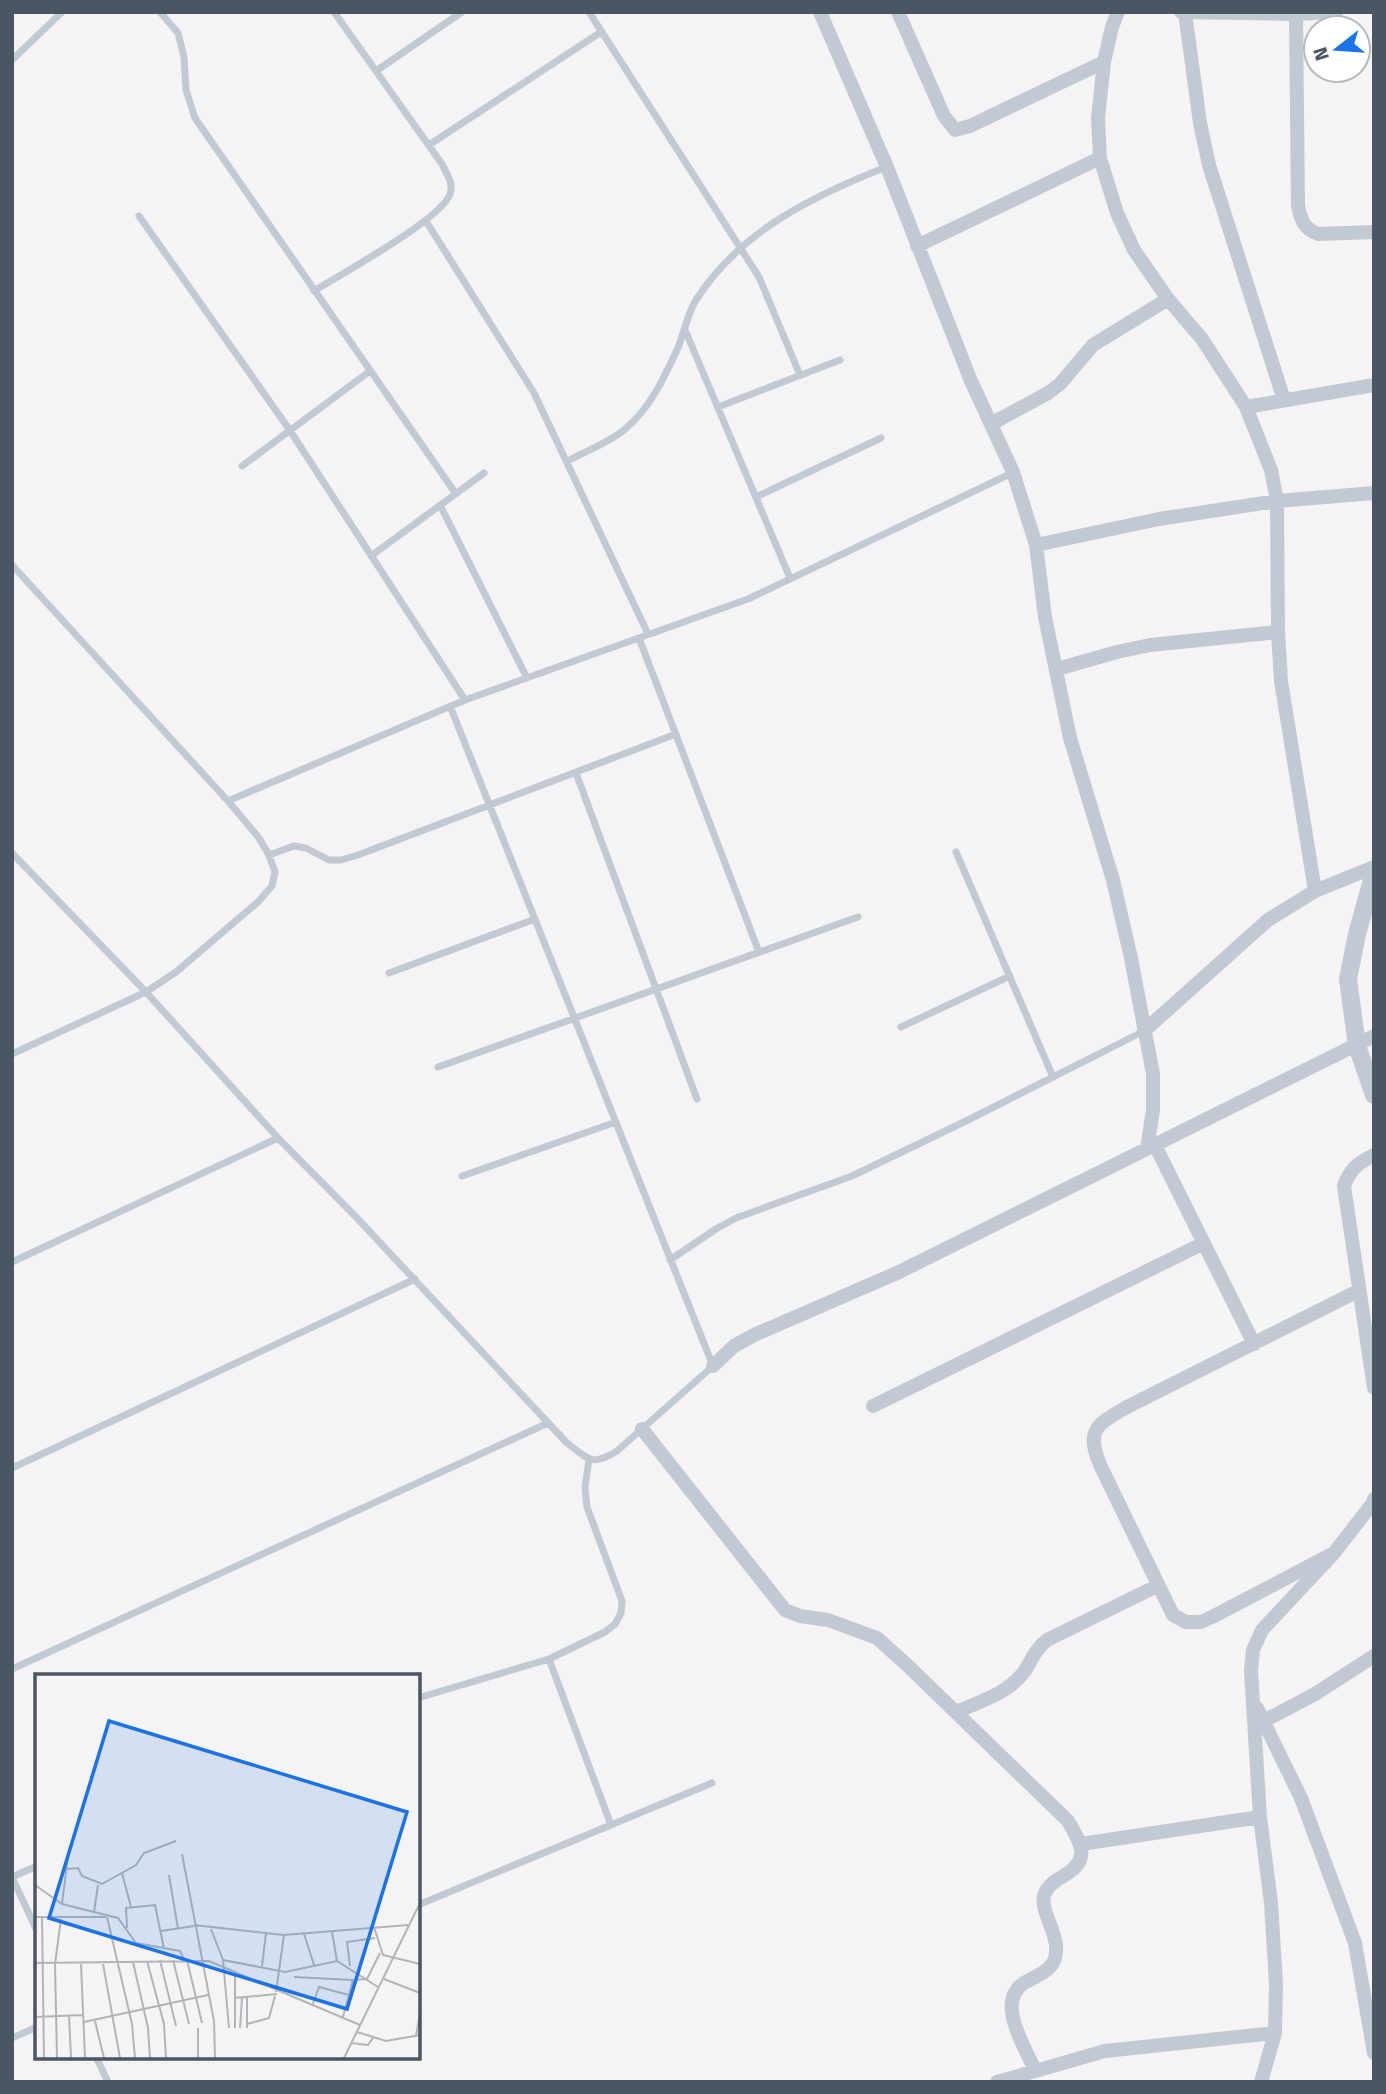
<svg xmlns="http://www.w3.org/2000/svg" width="1386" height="2094" font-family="'Fira Sans',sans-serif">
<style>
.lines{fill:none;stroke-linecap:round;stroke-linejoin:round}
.service{stroke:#c1cad2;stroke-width:7}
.minor{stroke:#c1cad2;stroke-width:14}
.tertiary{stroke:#c1cad2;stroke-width:18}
.inset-road{fill:none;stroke:#b1b4b9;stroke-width:2}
.view{fill:#1a73e8;fill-opacity:0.15;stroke:#1a73e8;stroke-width:3.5}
.inset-edge{fill:none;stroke:#4a5661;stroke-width:3.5}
</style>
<rect width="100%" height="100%" fill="#f5f3f3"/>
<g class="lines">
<!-- service -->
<path class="service" d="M 160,12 L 178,33 L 184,57 L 186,90 L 195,118 L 456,494
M 589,12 L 759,277 L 800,375
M 12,60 L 62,12
M 376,71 L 462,12
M 429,145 L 601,32
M 139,216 L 289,429 L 465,700
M 426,221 L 534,393 L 648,634
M 314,291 C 341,274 442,219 450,194 C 454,183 446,173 442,164 L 334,12
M 685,330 L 790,578
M 718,407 L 840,360
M 568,461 C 586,451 608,443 624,430 C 649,410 664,378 677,350 C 684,334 687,314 696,300 C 740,231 813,196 886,167
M 242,466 L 370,371
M 756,497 L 881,438
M 440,505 L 527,678
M 371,556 L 484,473
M 12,565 L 228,801 L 259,838 L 269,855 L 275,872 L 272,886 L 258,902 L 176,972 L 146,992 L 12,1054
M 639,638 L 759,952
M 576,773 L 697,1099
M 228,801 L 465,700 L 748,599 L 1012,473
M 956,852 L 1053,1077
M 12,853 L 146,992 L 278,1138 L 357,1218 L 567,1443 C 589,1459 591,1467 617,1451 L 713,1366 L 450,706
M 269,855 L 294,846 L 306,848 L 329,860 L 341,860 L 358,855 L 676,734
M 389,973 L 535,919
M 901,1027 L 1010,976
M 438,1067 L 858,917
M 462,1176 L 616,1122
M 670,1260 L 716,1229 L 736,1218 L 852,1176 L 968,1120 L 1144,1031
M 12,1262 L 278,1138
M 12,1468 L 415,1279
M 549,1659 L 611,1825
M 12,1669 L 548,1423
M 418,1698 L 549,1659 L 605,1632 L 615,1624 L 621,1613 L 622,1601 L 587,1507 L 585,1487 L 589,1459
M 37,1866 L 12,1877 L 37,1931
M 418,1905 L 712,1783
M 12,2038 L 37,2027
M 96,2057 L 108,2082"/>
<!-- minor -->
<path class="minor" d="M 820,12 L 887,167 L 971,381 L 1013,472 L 1036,545 L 1045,617 L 1070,738 L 1113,880 L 1131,958 L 1153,1074 L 1153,1110 L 1147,1149
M 898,12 L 944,116 L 955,130 L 970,126 L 1104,62
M 1118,12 L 1112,27 L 1104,62 L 1098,118 L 1100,158 L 1117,213 L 1134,250 L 1168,299 L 1202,339 L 1246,407 L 1271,470 L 1277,501 L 1278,632 L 1281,681 L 1315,891
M 1181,12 L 1296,14 L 1336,12
M 1185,13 L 1200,123 L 1209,165 L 1284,400
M 1296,14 L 1298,206 C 1301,220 1304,229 1318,234 L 1374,232
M 917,246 L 1100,158
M 1246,407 L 1374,385
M 991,424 L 1048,393 L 1060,384 L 1093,345 L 1168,299
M 1036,545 L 1159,519 L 1277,501 L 1374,493
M 1057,669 L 1117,652 L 1150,645 L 1278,632
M 1144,1031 L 1268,920 L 1315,891 L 1374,867
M 1155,1145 L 1254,1344
M 1374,1155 C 1358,1163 1350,1169 1344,1186 L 1374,1388
M 713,1366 L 734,1346 L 754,1335 L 899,1272 L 1374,1036
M 873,1406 L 1204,1243
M 642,1429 L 785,1610 L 800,1616 L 828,1620 L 877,1638 L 906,1664 L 1068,1821 C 1080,1842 1092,1859 1065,1875 C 1057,1880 1049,1884 1045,1893 C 1037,1910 1064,1938 1054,1961 C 1049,1972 1034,1977 1024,1983 C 995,2002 1025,2047 1035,2070
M 1334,1553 L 1214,1616 L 1201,1622 L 1186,1622 L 1173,1615 L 1101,1467 C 1085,1430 1096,1425 1127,1407 L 1358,1291
M 1257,1708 L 1301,1798 L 1355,1943 L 1374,2053
M 956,1712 C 979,1702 1009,1693 1024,1672 C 1032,1660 1035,1649 1047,1640 L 1157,1586
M 1264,1721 L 1315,1694 L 1374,1656
M 1081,1844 L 1260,1817
M 997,2082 L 1105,2051 L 1275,2033
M 1261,2082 L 1275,2033 L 1276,1984 L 1271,1903 L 1260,1817 L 1251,1671 L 1253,1650 L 1262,1630 L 1334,1553 L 1372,1504 L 1374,1499"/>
<!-- tertiary -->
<path class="tertiary" d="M 1374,873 L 1357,934 L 1348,979 L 1357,1046 L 1374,1095"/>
</g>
<!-- overview -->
<g transform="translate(35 1674)">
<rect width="385" height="385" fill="#f5f3f3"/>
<path class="inset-road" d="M 147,180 L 179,347 L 180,384M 32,195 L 43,194 L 47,202 L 67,210 L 101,191 L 109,179 L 141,167M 87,199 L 96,233M 134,201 L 143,255M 0,211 L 27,230 L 83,244 L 101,269 L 145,277 L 149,285M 27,230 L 33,182M 59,238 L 63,211M 0,243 L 71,243M 7,243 L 9,384M 72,243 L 97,350 L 100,384M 159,251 L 249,261 L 373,251M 339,253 L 348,281 L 385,290M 92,254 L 91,234 L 120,231 L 129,275M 176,255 L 188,286 L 194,354M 126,257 L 159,252M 297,258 L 302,287M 269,260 L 279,291M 125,286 L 141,352M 138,286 L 154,350M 152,286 L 167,349M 188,286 L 250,298 L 302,287 L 343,313M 112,287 L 129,350 L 131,384M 98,288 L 113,354 L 115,384M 0,289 L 174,287 L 325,351M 46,290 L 50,384M 68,290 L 85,384M 227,292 L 231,259M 315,292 L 312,268 L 340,264M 200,300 L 200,354M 259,303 L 318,306M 349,305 L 385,319M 241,318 L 249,261M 199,324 L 242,320M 277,332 L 284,313 L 314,321M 34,341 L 36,384M 0,343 L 48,341M 308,343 L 318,306 L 332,305 L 345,279M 60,347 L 69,384M 49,348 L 173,321M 212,350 L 234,344 L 240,322M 163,354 L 163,384M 205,354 L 207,324M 212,354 L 212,323M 322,358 L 351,367 L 385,361M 381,362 L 385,339M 316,369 L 333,371 L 338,364M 22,384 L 20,290 L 26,245M 309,384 L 385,229"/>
<path class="view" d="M 74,47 L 372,138 L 312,335 L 14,244 Z"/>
<rect width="385" height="385" class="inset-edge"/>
</g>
<!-- border -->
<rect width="1386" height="2094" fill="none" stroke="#4a5661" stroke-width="28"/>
<!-- north arrow -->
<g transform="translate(1337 49) rotate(253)"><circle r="33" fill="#ffffff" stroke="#b7bbc0" stroke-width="2"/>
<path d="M0-5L12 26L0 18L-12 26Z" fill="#1a73e8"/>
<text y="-10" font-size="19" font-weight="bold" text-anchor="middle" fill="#4a5661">N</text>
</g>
</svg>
